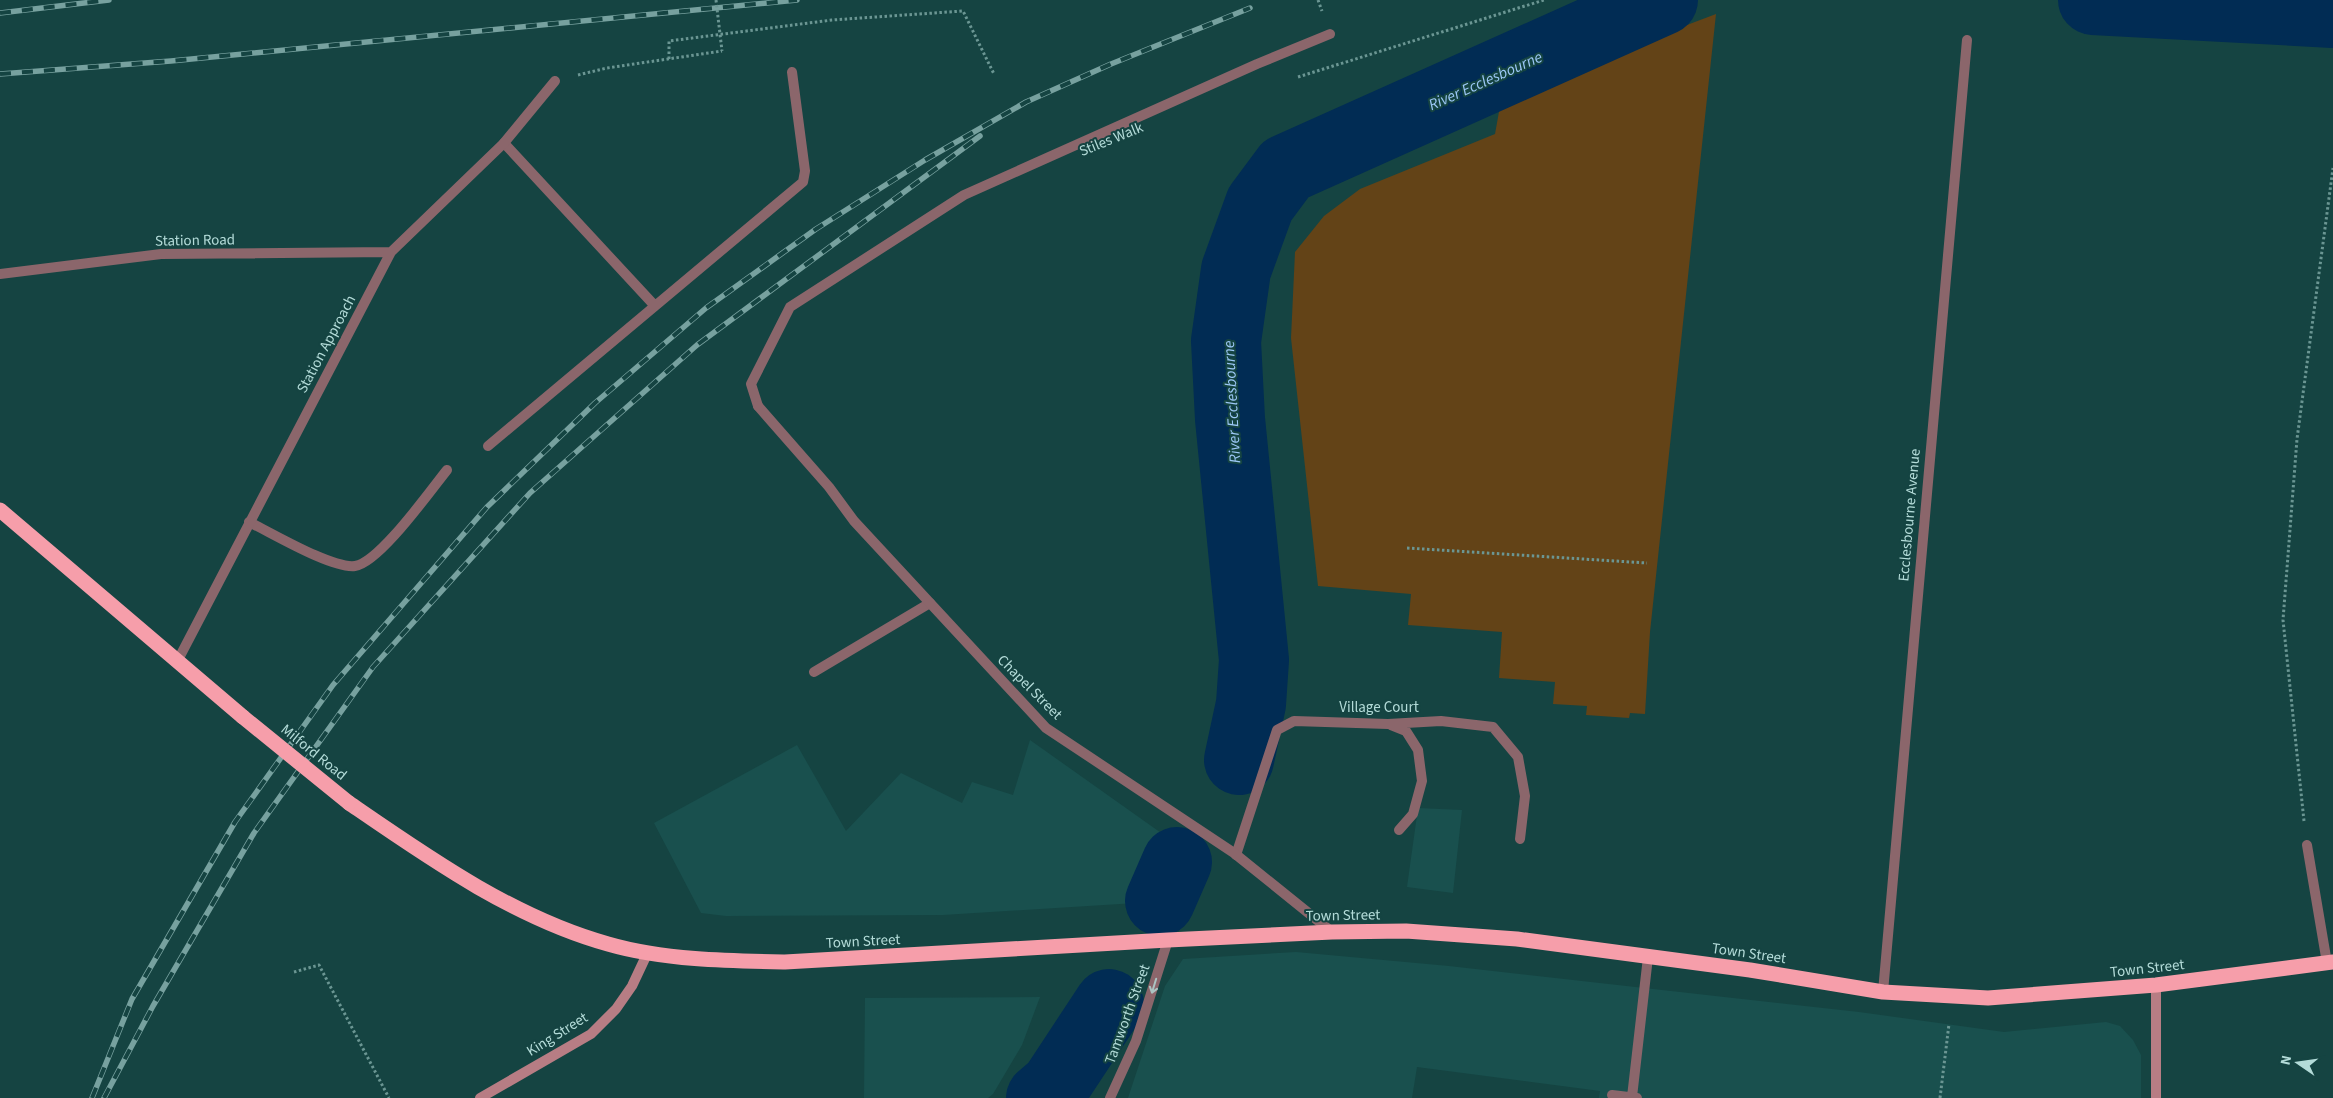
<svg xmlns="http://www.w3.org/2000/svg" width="2333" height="1098" font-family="'Source Sans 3',sans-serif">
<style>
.built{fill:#19504e}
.green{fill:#634317}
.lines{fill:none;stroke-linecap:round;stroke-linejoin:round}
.river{stroke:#012c54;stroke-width:70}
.path{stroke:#6b9693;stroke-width:3;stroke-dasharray:2.5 2.5;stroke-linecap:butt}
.lane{stroke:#8b666b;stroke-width:10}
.street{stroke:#8b666b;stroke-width:10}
.secondary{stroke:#b77d84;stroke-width:10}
.highway{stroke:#f69eaa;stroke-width:15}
.rail-casing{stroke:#77a19f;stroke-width:5.5}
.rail{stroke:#154442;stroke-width:4;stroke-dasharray:11;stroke-linecap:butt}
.path-bridge{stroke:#6b9693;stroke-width:3;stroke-dasharray:2.5 2.5;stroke-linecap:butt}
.highway-bridge{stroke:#f69eaa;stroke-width:15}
.oneway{stroke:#abc4c2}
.labels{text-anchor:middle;stroke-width:4;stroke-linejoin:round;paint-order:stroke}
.street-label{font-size:15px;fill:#b3dbd8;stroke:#154442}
.water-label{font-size:16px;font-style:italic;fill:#9dc8f7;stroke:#154442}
</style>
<rect width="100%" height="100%" fill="#154442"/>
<!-- built -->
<path class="built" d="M 1030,740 L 1164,835 L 1136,903 L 943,915 L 726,916 L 701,913 L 654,823 L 797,745 L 846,831 L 901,773 L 962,803 L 972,782 L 1013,795 Z
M 1418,808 L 1462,810 L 1453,893 L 1407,887 Z
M 1296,952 L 1449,966 L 1859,1012 L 2004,1032 L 2106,1022 L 2120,1026 L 2133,1040 L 2141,1055 L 2141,1098 L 1599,1098 L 1600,1091 L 1417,1067 L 1412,1098 L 1128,1098 L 1165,986 L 1183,959 Z
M 1040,997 L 1022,1045 L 993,1094 L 988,1098 L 864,1098 L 865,998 Z"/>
<!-- green -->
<path class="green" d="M 1716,14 L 1650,632 L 1645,714 L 1630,713 L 1629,718 L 1586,715 L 1587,706 L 1553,704 L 1555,682 L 1499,678 L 1502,632 L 1408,625 L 1411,594 L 1318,586 L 1291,338 L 1295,252 L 1324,216 L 1360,189 L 1495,134 L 1502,95 Z"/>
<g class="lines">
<!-- river -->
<path class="river" d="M 2093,0 L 2333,13
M 1239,760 L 1251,704 L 1254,660 L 1230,419 L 1226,341 L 1236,270 L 1260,204 L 1286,169 L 1663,0
M 1160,901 L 1177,862
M 1041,1098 L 1055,1086 L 1109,1004"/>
<!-- path -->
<path class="path" d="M 1318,0 L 1322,11
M 669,59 L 669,41 L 832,20 L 963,11 L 994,74
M 578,75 L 607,68 L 722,51
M 1298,77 L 1544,0
M 1407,548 L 1647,563
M 2304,821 L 2283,620 L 2297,439 L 2333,168
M 294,972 L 319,965 L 389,1098
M 1940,1098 L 1949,1024"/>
<!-- lane -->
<path class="lane" d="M 504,143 L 655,306
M 758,406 L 751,384 L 790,307 L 964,195 L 1257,64 L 1330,34
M 488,446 L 803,182 L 805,171 L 792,72
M 249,522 C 272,533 332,569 355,566 C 379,563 430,491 447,470
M 814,672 L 930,603
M 1391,725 L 1406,731 L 1418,750 L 1422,781 L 1413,814 L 1399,830
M 2307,845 L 2327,963
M 1236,855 L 1277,730 L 1294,721 L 1388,724 L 1441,721 L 1493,727 L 1518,757 L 1525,796 L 1520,839
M 1612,1095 L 1637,1098
M 1632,1097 L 1648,957"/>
<!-- street -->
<path class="street" d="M 0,274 L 161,254 L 391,252
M 758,406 L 829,487 L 854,521 L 1046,728 L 1234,853 L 1332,932
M 178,660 L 391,252 L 504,143 L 555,81
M 1883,992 L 1967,40
M 1110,1098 L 1136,1041 L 1168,940"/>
<!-- secondary -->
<path class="secondary" d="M 2156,985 L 2156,1098
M 480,1098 L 591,1034 L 616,1009 L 632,986 L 648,952"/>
<!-- highway -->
<path class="highway" d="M 0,510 L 243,717
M 349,803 C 429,858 514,918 608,944 C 663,960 728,961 785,962 L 1168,940 L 1332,932 L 1406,931 L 1517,939 L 1750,970 L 1883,992 L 1988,998 L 2156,985 L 2333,962"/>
<defs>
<path id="rail" d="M 0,13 L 109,0
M 0,74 L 171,61 L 797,0
M 92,1098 L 132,999 L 235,822 L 333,685 L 487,507 L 595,403 L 706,308 L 816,229 L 925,160 L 1026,102 L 1111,64 L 1250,8
M 104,1098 L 153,1006 L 254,833 L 373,667 L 530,493 L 697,345 L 980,136"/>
</defs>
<!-- rail casing -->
<use href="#rail" class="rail-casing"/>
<!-- rail -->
<use href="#rail" class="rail"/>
<!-- path-bridge -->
<path class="path-bridge" d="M 716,0 L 722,51"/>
<!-- highway-bridge -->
<path class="highway-bridge" d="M 243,717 L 349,803"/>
</g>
<!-- one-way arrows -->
<defs><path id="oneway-shaft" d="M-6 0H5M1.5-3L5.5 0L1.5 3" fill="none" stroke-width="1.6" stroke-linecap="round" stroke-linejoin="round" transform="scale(1.25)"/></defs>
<use class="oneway" href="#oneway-shaft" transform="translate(1154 986) rotate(107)"/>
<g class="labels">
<!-- street labels -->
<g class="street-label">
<text transform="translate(1111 139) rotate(-22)" y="5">Stiles Walk</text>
<text transform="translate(195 240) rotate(-1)" y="5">Station Road</text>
<text transform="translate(326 344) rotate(-62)" y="5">Station Approach</text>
<text transform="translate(1909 515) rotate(-85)" y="5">Ecclesbourne Avenue</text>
<text transform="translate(1030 687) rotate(45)" y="5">Chapel Street</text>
<text x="1379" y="712">Village Court</text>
<text transform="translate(314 752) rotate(39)" y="5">Milford Road</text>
<text transform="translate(1343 915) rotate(-1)" y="5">Town Street</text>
<text transform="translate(863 941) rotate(-3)" y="5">Town Street</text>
<text transform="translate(1749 953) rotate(8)" y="5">Town Street</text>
<text transform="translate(2147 968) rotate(-6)" y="5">Town Street</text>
<text transform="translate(1127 1014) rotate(-70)" y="5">Tamworth Street</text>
<text transform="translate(557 1034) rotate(-32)" y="5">King Street</text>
</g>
<!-- water labels -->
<g class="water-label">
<text transform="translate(1485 80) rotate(-24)" y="6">River Ecclesbourne</text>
<text transform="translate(1231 402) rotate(-93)" y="6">River Ecclesbourne</text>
</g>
</g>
<!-- north arrow -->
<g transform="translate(2298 1063) rotate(283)" stroke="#154442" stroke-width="4" paint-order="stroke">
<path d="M0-4L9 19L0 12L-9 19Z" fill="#b3dbd8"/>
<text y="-8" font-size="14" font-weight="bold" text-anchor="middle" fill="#b3dbd8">N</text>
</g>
</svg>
